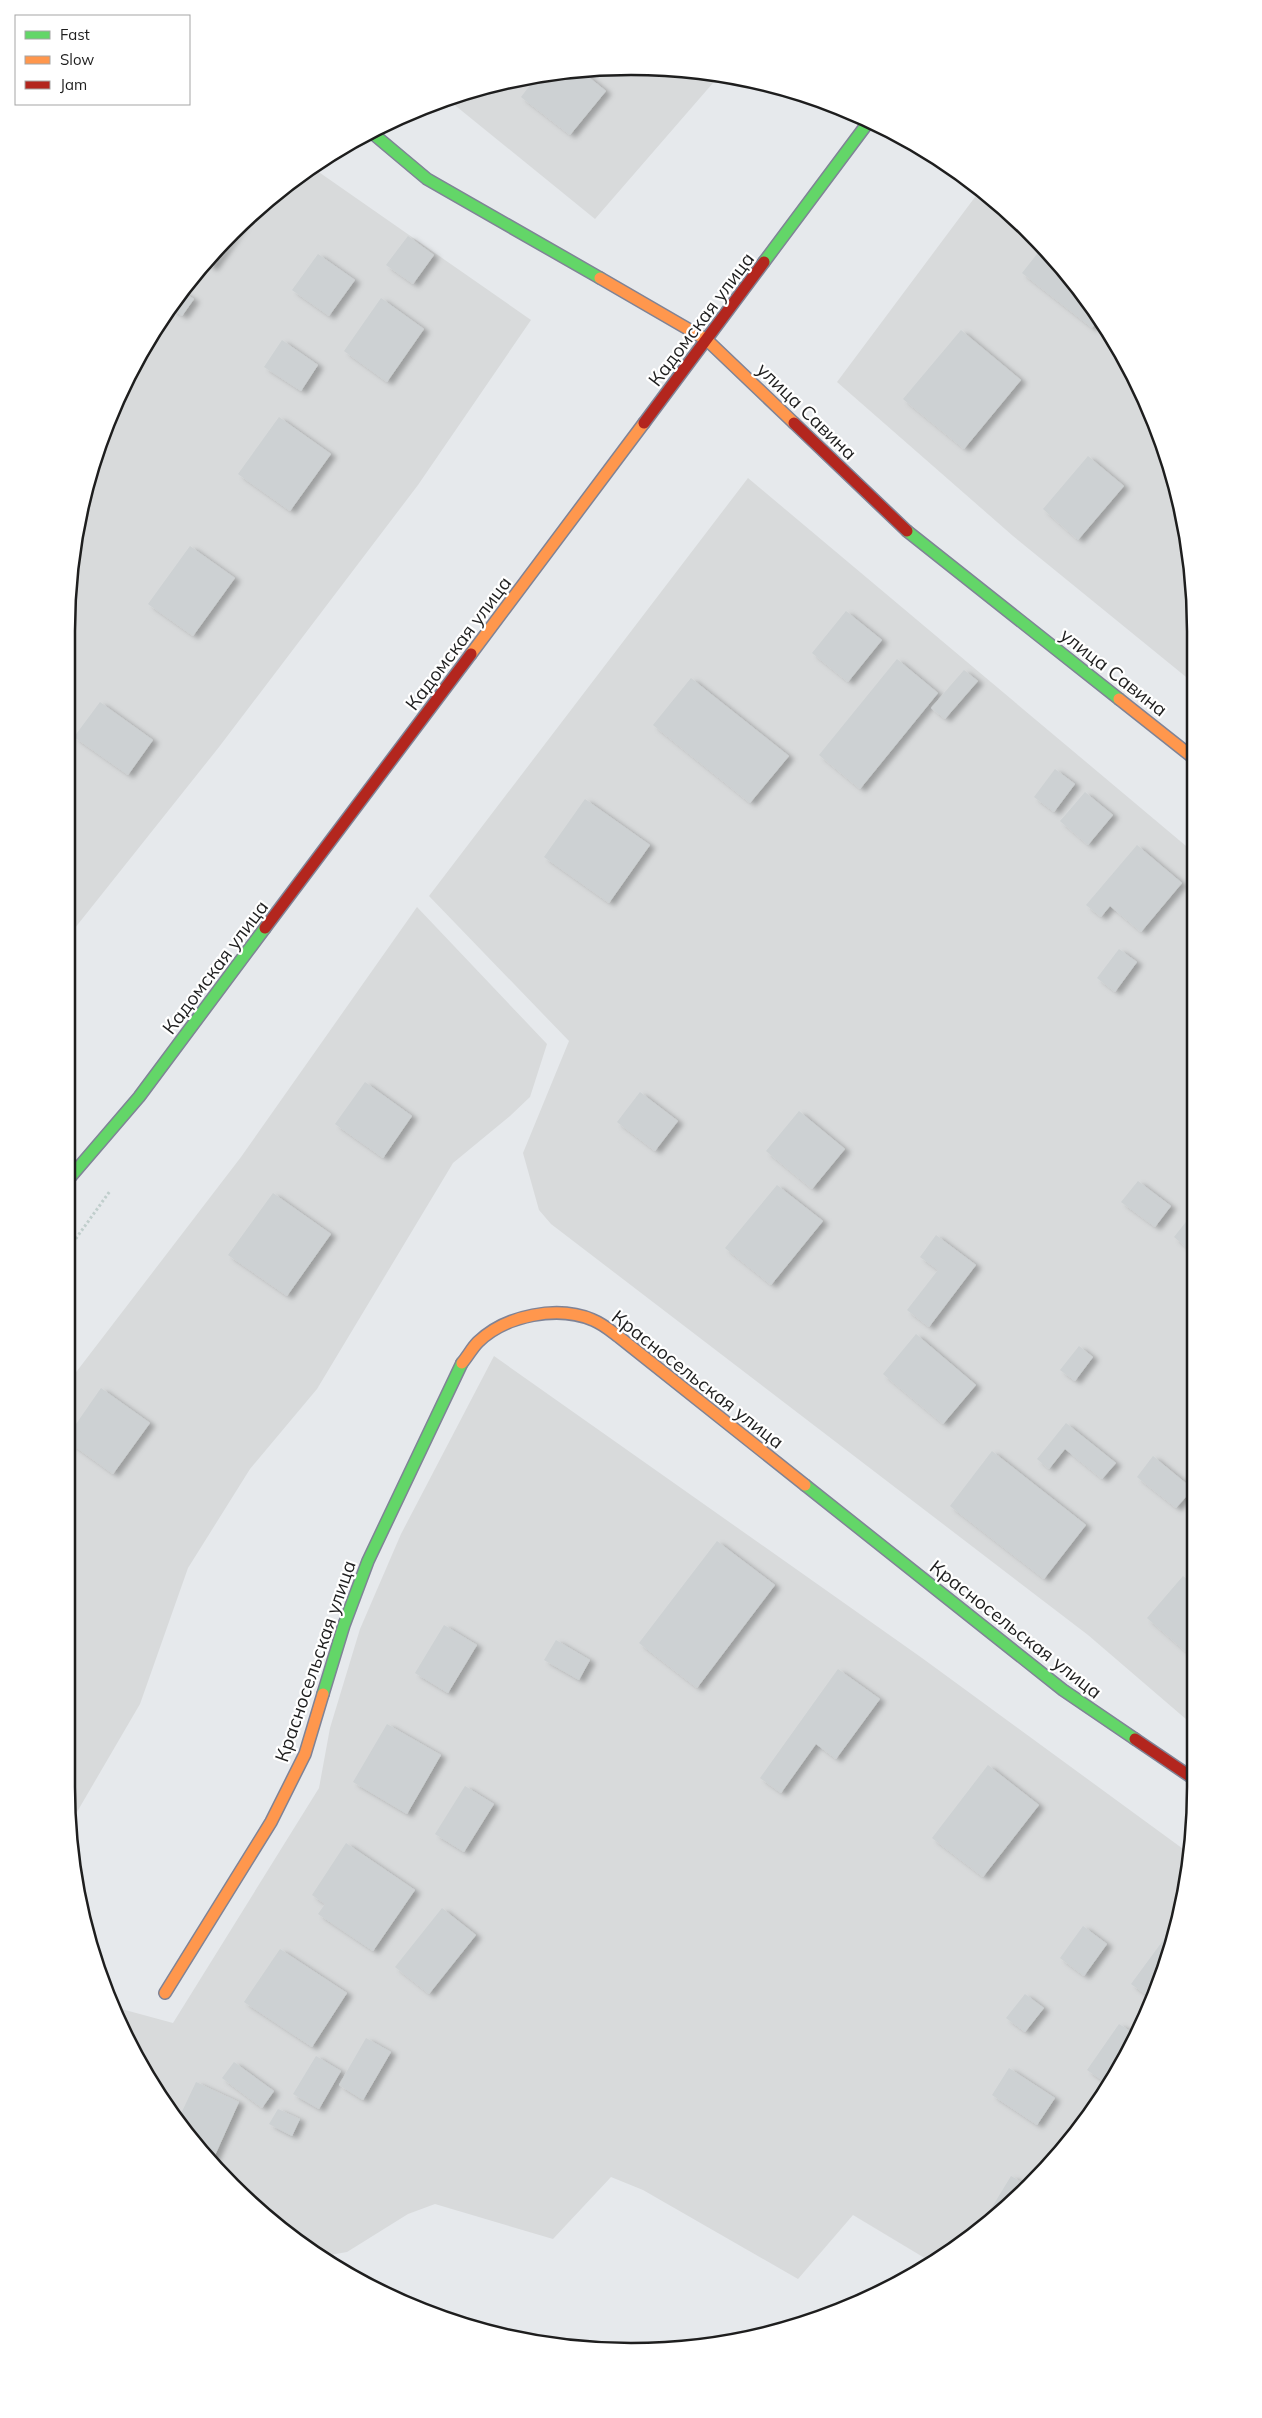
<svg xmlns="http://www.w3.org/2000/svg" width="1262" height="2418" font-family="Mulish,sans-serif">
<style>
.residential{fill:#d8dadb}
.building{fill:#cdd1d3;filter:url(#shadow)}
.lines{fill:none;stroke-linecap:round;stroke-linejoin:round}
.fast-casing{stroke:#7f8396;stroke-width:14}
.slow-casing{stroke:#7f8396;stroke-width:14}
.jam-casing{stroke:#7f8396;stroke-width:14}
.path{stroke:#c0cecc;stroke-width:3;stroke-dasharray:2.5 2.5;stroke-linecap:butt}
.fast{stroke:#63d668;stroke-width:11}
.slow{stroke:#ff974d;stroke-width:11}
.jam{stroke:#b3261e;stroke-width:11}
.labels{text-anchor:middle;stroke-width:4.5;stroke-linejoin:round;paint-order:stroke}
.street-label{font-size:19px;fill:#1e1e1e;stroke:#fff}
.rim{fill:none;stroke:#1e1e1e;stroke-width:2.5}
</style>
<defs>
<filter id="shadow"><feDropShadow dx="5.5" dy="3" stdDeviation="2.5" flood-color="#0004"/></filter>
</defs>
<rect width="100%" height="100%" fill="#e6e9ec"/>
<!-- residential -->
<path class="residential" d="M 668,67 L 719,76 L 595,219 L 446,98 L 557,71 Z
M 313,168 L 531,320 L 418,485 L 219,747 L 67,938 L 67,594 L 85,485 L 124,381 L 183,287 L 258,207 Z
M 981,189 L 1079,287 L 1153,415 L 1191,557 L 1191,681 L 1013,536 L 837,382 Z
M 748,478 L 1192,851 L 1194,1726 L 1088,1635 L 551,1224 L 539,1210 L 523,1153 L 569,1041 L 429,896 Z
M 417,907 L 547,1044 L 530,1097 L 510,1116 L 453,1163 L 317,1389 L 250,1469 L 188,1568 L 140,1704 L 70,1824 L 66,1787 L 67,1384 L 241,1157 Z
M 494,1356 L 922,1658 L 1190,1854 L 1177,1933 L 1138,2037 L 1100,2101 L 1030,2187 L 945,2256 L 933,2263 L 853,2215 L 798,2279 L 643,2190 L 611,2177 L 553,2239 L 435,2204 L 408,2214 L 347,2252 L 319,2257 L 258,2211 L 183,2131 L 142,2069 L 114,2007 L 173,2023 L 319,1788 L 330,1728 L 360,1629 L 401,1534 Z"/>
<!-- building -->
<path class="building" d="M 580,70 L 606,91 L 570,135 L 521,97 L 537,76 L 557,71 Z
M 244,222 L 212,268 L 205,263 L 225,243 Z
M 408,236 L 434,255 L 413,284 L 386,265 Z
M 1041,249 L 1079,287 L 1098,320 L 1092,328 L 1022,273 Z
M 318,254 L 355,280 L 329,316 L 292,290 Z
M 181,291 L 194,299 L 182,316 L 170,308 Z
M 381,298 L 424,329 L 387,382 L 344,351 Z
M 961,330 L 1021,380 L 964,449 L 903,399 Z
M 282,340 L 318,365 L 301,391 L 264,367 Z
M 279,417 L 331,454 L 290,511 L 238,474 Z
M 1088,456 L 1124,486 L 1078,540 L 1043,509 Z
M 190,546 L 235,578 L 193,636 L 148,604 Z
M 846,611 L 882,640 L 848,682 L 812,653 Z
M 897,659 L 938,693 L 860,789 L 819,755 Z
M 964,670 L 978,681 L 945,719 L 931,708 Z
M 691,678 L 789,756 L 750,803 L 653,725 Z
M 100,702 L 153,740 L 128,775 L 74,737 Z
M 1055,769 L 1075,784 L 1054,812 L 1034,797 Z
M 1085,792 L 1113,815 L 1088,845 L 1060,821 Z
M 585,799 L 650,845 L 609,903 L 544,857 Z
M 1137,845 L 1182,883 L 1141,932 L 1110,906 L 1101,917 L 1086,905 Z
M 1119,949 L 1137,962 L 1115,992 L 1097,978 Z
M 365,1082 L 412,1116 L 383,1158 L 335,1124 Z
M 640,1092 L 678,1121 L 655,1151 L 617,1122 Z
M 799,1111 L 845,1149 L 812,1189 L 766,1151 Z
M 1138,1181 L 1171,1206 L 1155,1227 L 1121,1202 Z
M 777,1185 L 823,1221 L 771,1285 L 725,1248 Z
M 273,1193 L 331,1234 L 287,1296 L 228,1255 Z
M 1193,1213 L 1193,1253 L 1174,1237 Z
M 936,1235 L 976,1265 L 929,1327 L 907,1310 L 938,1270 L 920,1257 Z
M 916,1334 L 976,1385 L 943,1424 L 883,1374 Z
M 1079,1346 L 1093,1357 L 1075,1381 L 1060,1370 Z
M 101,1388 L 150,1423 L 113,1474 L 67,1441 L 67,1437 Z
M 1066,1423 L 1116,1463 L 1102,1479 L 1065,1449 L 1049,1469 L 1037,1459 Z
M 992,1451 L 1086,1525 L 1044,1579 L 950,1506 Z
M 1153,1456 L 1193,1489 L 1176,1508 L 1137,1477 Z
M 717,1541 L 775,1585 L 697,1688 L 639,1643 Z
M 1183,1576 L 1194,1585 L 1194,1659 L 1147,1618 Z
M 444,1625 L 477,1645 L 448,1693 L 415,1673 Z
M 556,1640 L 590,1660 L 579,1680 L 544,1660 Z
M 838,1669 L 880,1699 L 836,1759 L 816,1744 L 781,1793 L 760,1778 Z
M 387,1724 L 441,1755 L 407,1814 L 353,1782 Z
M 988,1765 L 1039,1805 L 983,1877 L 932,1838 Z
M 465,1786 L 494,1804 L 464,1852 L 435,1834 Z
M 346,1843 L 415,1890 L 373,1951 L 318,1914 L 325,1904 L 312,1895 Z
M 1185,1881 L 1182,1900 L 1175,1895 Z
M 442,1908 L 476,1935 L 429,1994 L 395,1967 Z
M 1083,1926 L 1107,1944 L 1084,1976 L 1060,1958 Z
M 1170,1931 L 1176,1935 L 1152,1999 L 1131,1984 Z
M 280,1949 L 347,1993 L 312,2047 L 244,2002 Z
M 1025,1994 L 1044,2008 L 1025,2032 L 1006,2018 Z
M 1119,2024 L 1138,2036 L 1109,2085 L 1087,2070 Z
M 366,2038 L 391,2052 L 363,2100 L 339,2085 Z
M 316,2056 L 341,2071 L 319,2109 L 293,2094 Z
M 234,2062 L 274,2091 L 262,2108 L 222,2078 Z
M 1009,2068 L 1055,2098 L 1037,2125 L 992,2095 Z
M 196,2082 L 239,2102 L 212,2162 L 177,2122 Z
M 278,2109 L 300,2119 L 292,2136 L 269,2124 Z
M 1011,2176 L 1030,2187 L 985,2223 L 983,2222 Z"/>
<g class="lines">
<defs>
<path id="fast" d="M 371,132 L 427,179 L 600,278
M 764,262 L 870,120
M 907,531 L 1119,699
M 67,1181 L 139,1097 L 265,928
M 805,1485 L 1063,1690 L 1135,1739
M 323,1694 L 344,1625 L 368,1561 L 462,1363"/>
<path id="slow" d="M 600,278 L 707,340 L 794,423
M 471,654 L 644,423
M 1119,699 L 1191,756
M 462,1363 C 468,1356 472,1348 478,1342 C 506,1315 558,1305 593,1320 C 603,1324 611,1331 619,1337 L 805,1485
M 165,1993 L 271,1822 L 305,1754 L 323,1694"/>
<path id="jam" d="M 644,423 L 764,262
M 794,423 L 907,531
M 265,928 L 471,654
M 1135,1739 L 1194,1779"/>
</defs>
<!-- fast casing -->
<use href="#fast" class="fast-casing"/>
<!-- slow casing -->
<use href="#slow" class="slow-casing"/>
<!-- jam casing -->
<use href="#jam" class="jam-casing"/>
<!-- path -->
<path class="path" d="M 67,1251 L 110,1191"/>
<!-- fast -->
<use href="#fast" class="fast"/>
<!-- slow -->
<use href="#slow" class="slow"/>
<!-- jam -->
<use href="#jam" class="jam"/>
</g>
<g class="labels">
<!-- street labels -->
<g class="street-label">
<text transform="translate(701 319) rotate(-53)" y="7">Кадомская улица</text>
<text transform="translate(807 411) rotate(44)" y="7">улица Савина</text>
<text transform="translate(458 643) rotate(-53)" y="7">Кадомская улица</text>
<text transform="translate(1114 672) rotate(38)" y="7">улица Савина</text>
<text transform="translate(215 967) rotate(-53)" y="7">Кадомская улица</text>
<text transform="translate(698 1379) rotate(38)" y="7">Красносельская улица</text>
<text transform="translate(1016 1629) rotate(38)" y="7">Красносельская улица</text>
<text transform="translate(315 1661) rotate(-71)" y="7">Красносельская улица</text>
</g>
</g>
<!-- crop -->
<path d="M0 0H1262V2418H0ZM631 75H631A556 556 0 0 1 1187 631V1787A556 556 0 0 1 631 2343H631A556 556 0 0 1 75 1787V631A556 556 0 0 1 631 75Z" fill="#fff" fill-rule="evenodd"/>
<path class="rim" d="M631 75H631A556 556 0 0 1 1187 631V1787A556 556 0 0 1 631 2343H631A556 556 0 0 1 75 1787V631A556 556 0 0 1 631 75Z"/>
<!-- legend -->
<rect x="15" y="15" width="175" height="90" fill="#ffffff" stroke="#a5a5a5"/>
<rect x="25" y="31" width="25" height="8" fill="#63d668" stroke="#a5a5a5"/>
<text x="60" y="40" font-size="15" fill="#1e1e1e">Fast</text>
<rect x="25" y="56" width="25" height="8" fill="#ff974d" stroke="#a5a5a5"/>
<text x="60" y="65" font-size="15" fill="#1e1e1e">Slow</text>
<rect x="25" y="81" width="25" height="8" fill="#b3261e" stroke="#a5a5a5"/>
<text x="60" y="90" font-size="15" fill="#1e1e1e">Jam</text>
</svg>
